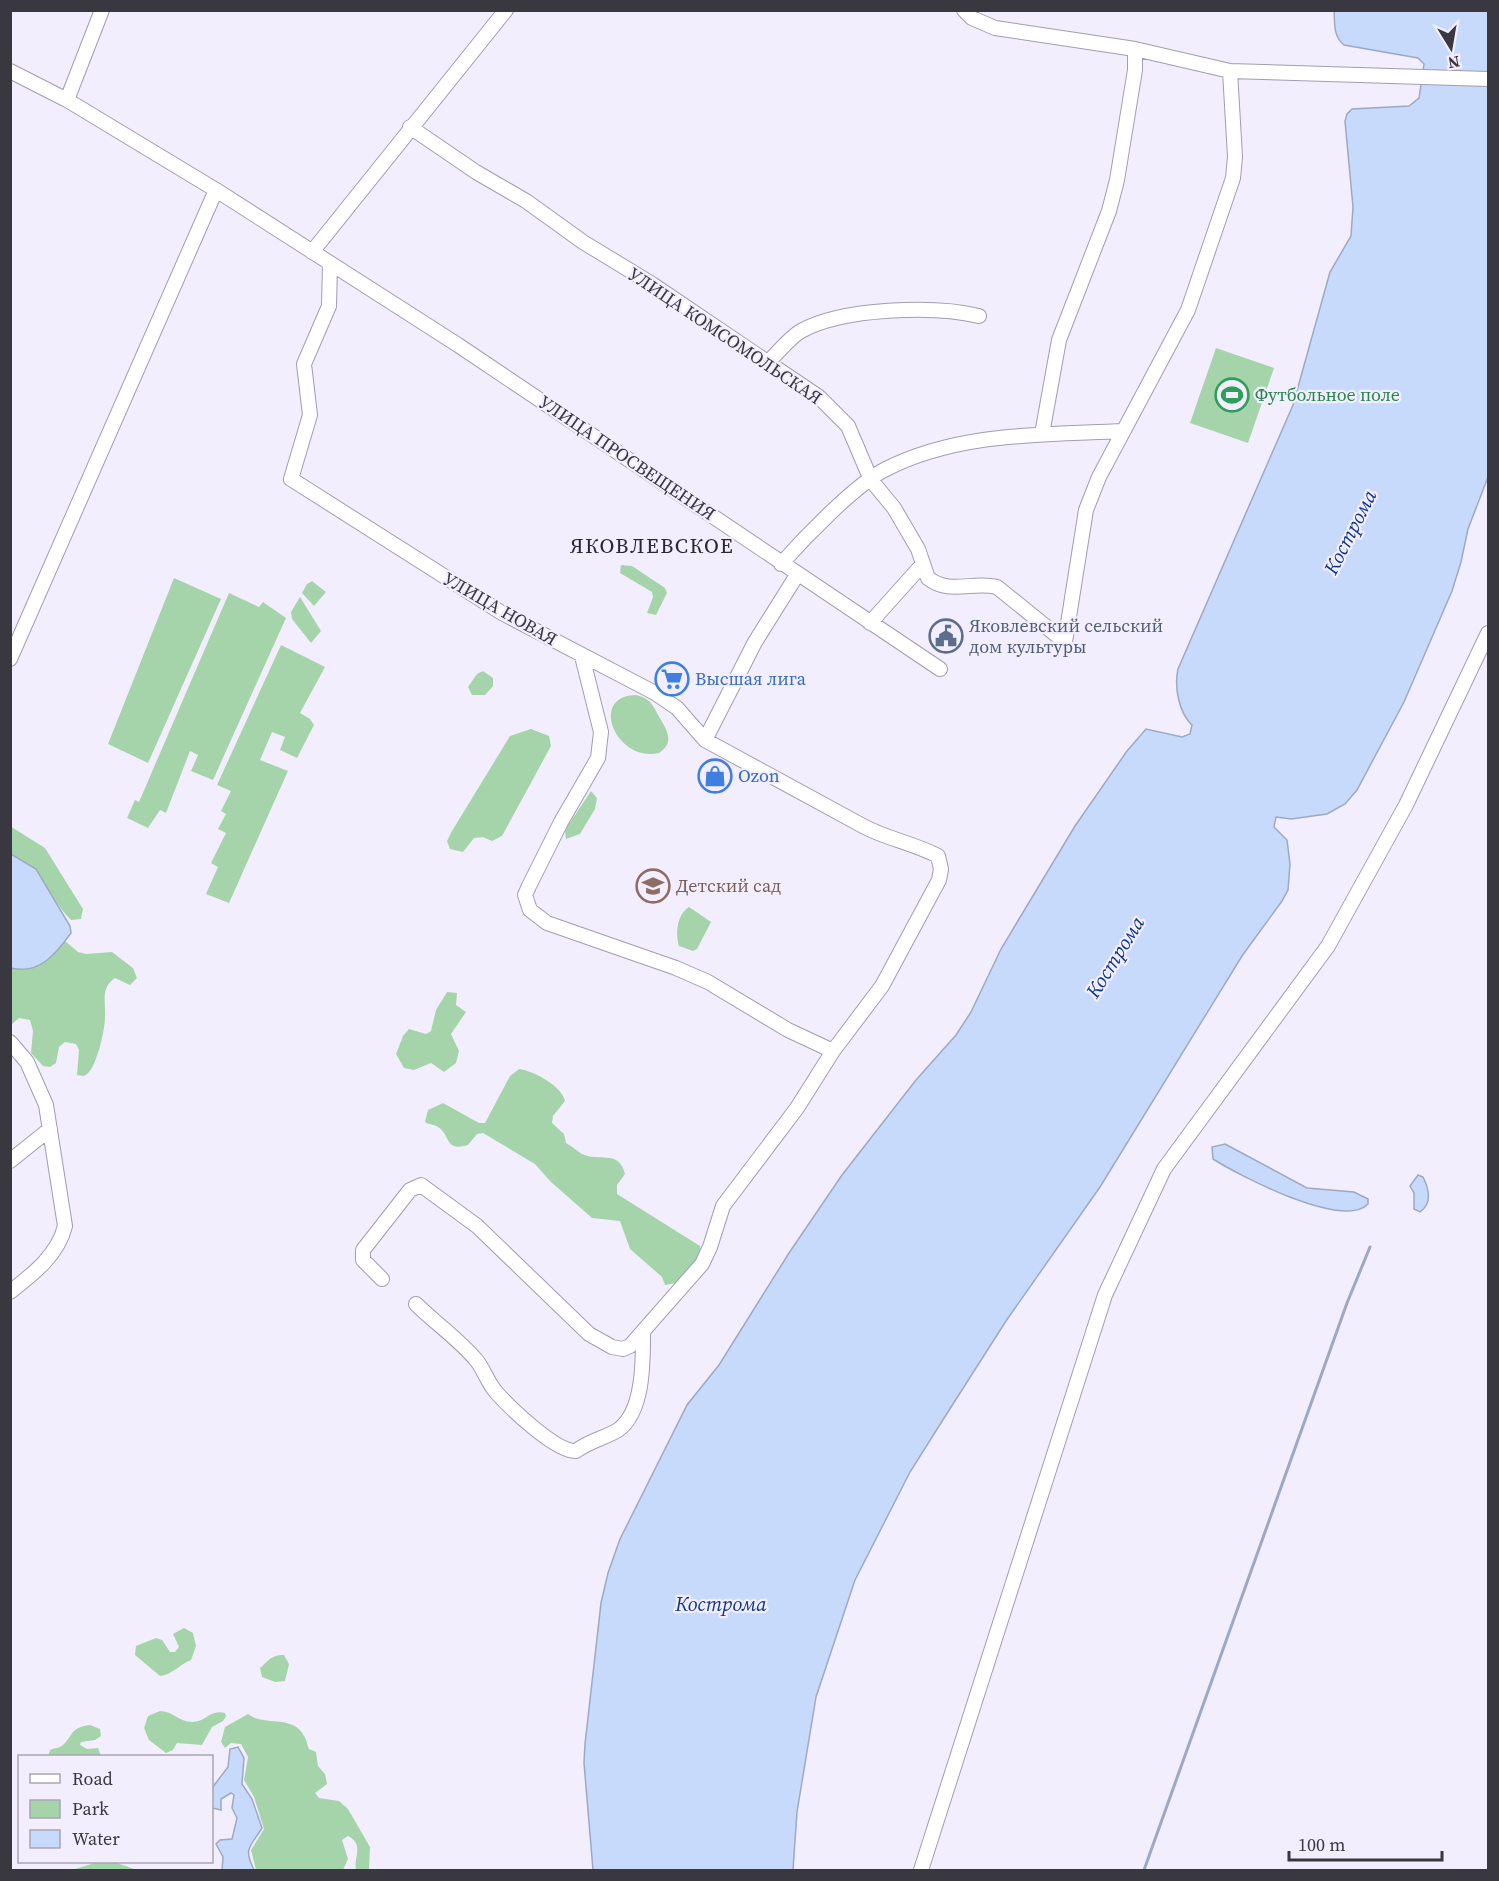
<svg xmlns="http://www.w3.org/2000/svg" width="1499" height="1881" font-family="'Source Serif 4',serif">
<style>
.green{fill:#a6d4aa}
.water{fill:#c8dafb;stroke:#9da9c3;stroke-width:1.5}
.lines{fill:none;stroke-linecap:round;stroke-linejoin:round}
.stream{stroke:#9da9c3;stroke-width:3}
.minor-casing{stroke:#a29daf;stroke-width:16}
.minor{stroke:#fff;stroke-width:14}
.labels{text-anchor:middle;stroke-width:4.5;stroke-linejoin:round;paint-order:stroke}
.street-label{font-size:18px;fill:#39373f;stroke:#f3eefe}
.leisure-label{font-size:18px;fill:#27864d;stroke:#f3eefe;text-anchor:start}
.service-label{font-size:18px;fill:#4e5e75;stroke:#f3eefe;text-anchor:start}
.shop-label{font-size:18px;fill:#366cbe;stroke:#f3eefe;text-anchor:start}
.education-label{font-size:18px;fill:#785e54;stroke:#f3eefe;text-anchor:start}
.water-label{font-size:20px;font-style:italic;fill:#0b368d;stroke:#f3eefe}
.quarter-label{font-size:21px;letter-spacing:1.5px;fill:#2b2635;stroke:#f3eefe}
</style>
<rect width="100%" height="100%" fill="#f3eefe"/>
<!-- green -->
<path class="green" d="M 1216,348 L 1274,368 L 1248,443 L 1190,423 Z
M 621,565 L 632,566 L 665,588 L 667,593 L 656,615 L 647,613 L 653,597 L 652,592 L 620,573 Z
M 174,578 L 221,599 L 148,763 L 108,744 Z
M 312,581 L 326,592 L 314,606 L 302,593 L 307,584 Z
M 229,593 L 259,607 L 263,602 L 286,618 L 213,780 L 191,771 L 198,755 L 190,751 L 166,813 L 160,810 L 148,828 L 127,818 L 135,800 L 139,802 Z
M 300,597 L 321,631 L 311,643 L 292,619 L 291,612 Z
M 281,645 L 325,667 L 300,713 L 310,719 L 314,725 L 297,758 L 280,750 L 285,737 L 272,732 L 260,760 L 288,771 L 229,903 L 206,894 L 218,867 L 211,863 L 226,833 L 218,829 L 226,814 L 221,811 L 231,791 L 217,785 Z
M 483,671 L 493,678 L 493,686 L 485,695 L 472,695 L 468,687 L 477,674 Z
M 636,695 C 653,699 653,707 661,720 C 668,732 674,743 659,753 C 616,763 588,696 636,695 Z
M 531,729 L 549,736 L 551,746 L 502,836 L 492,841 L 483,837 L 474,838 L 463,852 L 450,849 L 447,841 L 452,831 L 510,736 Z
M 591,791 L 597,798 L 595,809 L 580,834 L 566,839 L 565,830 Z
M 10,826 L 45,848 L 83,909 L 81,919 L 71,920 C 49,898 43,868 11,854 Z
M 689,907 L 711,922 L 697,949 L 693,951 L 679,946 C 675,934 677,914 689,907 Z
M 65,941 L 78,952 L 86,954 L 112,952 L 133,968 L 137,978 L 130,985 L 115,978 C 100,988 106,1003 105,1017 C 105,1030 96,1072 84,1076 L 77,1075 L 79,1050 L 76,1044 L 65,1042 L 59,1047 L 56,1063 L 50,1067 L 43,1066 L 31,1053 L 33,1031 L 30,1020 L 19,1018 L 11,1025 L 11,968 C 33,974 53,958 65,941 Z
M 447,992 L 457,993 L 456,1005 L 466,1012 L 451,1034 L 459,1051 L 456,1063 L 444,1072 L 431,1063 L 414,1070 L 404,1068 L 396,1054 L 403,1036 L 409,1029 L 426,1034 L 431,1031 L 436,1010 Z
M 519,1069 C 534,1071 562,1086 565,1101 L 553,1116 L 552,1123 L 564,1134 L 566,1143 C 572,1146 577,1151 582,1154 C 599,1162 619,1149 625,1174 L 617,1185 L 617,1194 L 700,1246 L 701,1254 L 676,1283 L 665,1285 L 662,1277 L 630,1249 L 620,1221 L 592,1218 L 551,1182 L 535,1164 L 483,1133 L 477,1134 L 468,1145 C 444,1152 451,1135 438,1127 C 434,1124 429,1125 425,1122 L 428,1110 L 443,1103 L 479,1123 L 485,1123 L 510,1076 Z
M 184,1628 L 193,1633 L 196,1646 L 191,1660 C 180,1664 172,1675 160,1676 L 135,1655 L 136,1646 L 156,1638 L 162,1640 L 170,1652 L 175,1652 L 179,1647 L 173,1634 Z
M 284,1655 L 289,1664 L 285,1681 L 275,1682 L 262,1677 L 260,1668 C 268,1661 272,1654 284,1655 Z
M 160,1711 C 173,1711 179,1722 192,1722 C 206,1722 210,1709 225,1713 L 226,1716 L 223,1721 L 212,1727 L 202,1745 L 177,1743 L 173,1750 L 166,1753 L 149,1740 L 144,1728 L 148,1716 Z
M 248,1714 C 264,1727 293,1714 304,1736 C 307,1740 307,1745 309,1749 L 316,1752 L 318,1766 L 325,1774 L 327,1784 L 315,1793 L 319,1798 L 339,1801 L 348,1809 L 370,1847 L 369,1870 L 356,1870 C 353,1857 365,1845 348,1836 L 342,1840 L 348,1859 L 343,1870 L 256,1870 L 251,1850 L 264,1829 L 254,1797 L 244,1780 L 248,1757 L 241,1744 L 231,1743 L 225,1748 L 221,1742 L 225,1727 Z
M 90,1725 L 100,1729 L 101,1736 L 95,1740 L 81,1742 L 80,1745 L 87,1749 L 98,1748 L 101,1756 L 48,1756 L 50,1750 C 54,1748 61,1748 64,1744 C 74,1734 70,1728 90,1725 Z
M 98,1862 L 114,1862 L 137,1870 L 72,1870 Z"/>
<!-- water -->
<path class="water" d="M 1334,11 L 1488,11 L 1488,477 L 1468,529 L 1461,562 L 1452,591 L 1404,702 L 1357,790 L 1345,804 L 1327,814 L 1291,819 L 1276,817 L 1274,827 L 1287,840 L 1290,864 L 1288,890 L 1282,901 L 1242,956 L 1100,1187 L 1006,1321 L 946,1415 L 910,1472 L 855,1580 L 816,1697 L 797,1812 L 793,1870 L 593,1870 L 584,1763 L 585,1744 L 601,1603 L 608,1573 L 620,1539 L 687,1405 L 719,1365 L 789,1253 L 842,1175 L 916,1080 L 956,1035 L 971,1012 L 1001,949 L 1075,826 L 1127,751 L 1146,729 L 1182,737 L 1190,734 L 1192,725 C 1179,713 1174,687 1178,669 L 1293,405 L 1330,272 L 1351,236 L 1353,207 L 1345,121 L 1347,114 L 1352,109 L 1409,106 L 1419,98 L 1424,64 L 1418,58 L 1344,45 C 1333,36 1335,24 1334,11 Z
M 11,854 L 36,869 L 70,926 L 71,933 C 56,954 39,975 11,968 Z
M 1225,1144 L 1307,1188 L 1354,1192 L 1368,1199 L 1368,1204 C 1343,1230 1238,1175 1213,1159 L 1212,1147 Z
M 1418,1175 L 1423,1177 C 1429,1189 1433,1203 1420,1212 L 1414,1209 L 1414,1193 L 1410,1186 Z
M 238,1747 L 244,1758 L 242,1784 L 252,1799 L 262,1828 C 250,1848 243,1847 254,1870 L 222,1870 L 223,1857 L 216,1844 L 220,1840 L 232,1839 L 237,1818 L 232,1808 L 234,1795 L 231,1793 L 221,1799 L 221,1810 L 212,1808 L 212,1788 L 228,1767 L 230,1749 Z"/>
<g class="lines">
<!-- stream -->
<path class="stream" d="M 1144,1870 L 1347,1303 L 1370,1247"/>
<defs>
<path id="minor" d="M 964,10 L 972,18 L 995,28 L 1135,49 L 1230,71 L 1488,79
M 10,71 L 67,100 L 216,190 L 458,345 L 940,669
M 67,100 L 102,10
M 410,127 L 476,172 L 526,201 L 583,242 L 652,284 L 819,397 L 848,426 L 871,480 L 894,508 L 918,549 L 928,578 C 949,595 973,581 997,587 L 1065,642 L 1086,510 L 1099,477 L 1188,310 L 1233,178 L 1235,157 L 1230,71
M 312,252 L 506,10
M 330,264 L 329,306 L 304,364 L 310,415 L 291,479 L 502,613 L 655,693 L 677,708 L 705,740
M 767,363 C 778,353 789,338 801,331 C 842,308 934,305 979,316
M 1042,434 L 1059,340 L 1109,211 L 1117,180 L 1135,70 L 1135,49
M 781,564 C 804,538 856,484 886,469 C 959,432 1042,435 1123,431
M 870,623 L 922,565
M 582,656 L 601,732 L 598,758 L 561,822 L 529,886 L 525,895 L 530,910 L 547,923 L 676,968 L 708,982 L 788,1030 L 833,1051
M 10,659 L 216,190
M 10,1042 L 27,1062 L 46,1105 L 65,1226 C 58,1255 33,1274 10,1292
M 10,1161 L 50,1129
M 382,1279 L 363,1260 L 363,1250 L 410,1190 L 421,1185 L 477,1226 L 589,1334 L 612,1347 L 623,1349 L 630,1346 L 702,1264 L 710,1247 L 723,1206 L 797,1108 L 833,1051 L 882,986 L 939,880 L 941,869 L 938,856 C 913,843 887,839 863,826 L 705,740 L 755,642 L 797,575
M 416,1304 C 435,1323 460,1340 477,1361 C 484,1370 488,1383 496,1392 C 510,1408 556,1452 576,1451 C 589,1441 605,1438 618,1430 C 644,1412 643,1360 643,1332
M 921,1870 L 1105,1295 L 1164,1169 L 1328,946 L 1406,805 L 1488,633"/>
</defs>
<!-- minor casing -->
<use href="#minor" class="minor-casing"/>
<!-- minor -->
<use href="#minor" class="minor"/>
</g>
<!-- icons -->
<defs>
<symbol id="stadium-ring" viewBox="-11 -11 22 22"><circle r="9.5" fill="#f3eefe" stroke="#2e9e5b" stroke-width="1.5"/><path d="M0-5a6.5 5 0 1 0 0 10a6.5 5 0 1 0 0-10ZM-3.5-1.8h7v3.6h-7Z" fill="#2e9e5b"/></symbol>
<symbol id="civic-ring" viewBox="-11 -11 22 22"><circle r="9.5" fill="#f3eefe" stroke="#5c6f8a" stroke-width="1.5"/><path d="M-.6-6.5H3V-4.5H.6V-3L4-1V1h2V6H-6V1h2V-1L-.6-3ZM-1.2 2.5V6h2.4V2.5Z" fill="#5c6f8a"/></symbol>
<symbol id="supermarket-ring" viewBox="-11 -11 22 22"><circle r="9.5" fill="#f3eefe" stroke="#3f7fe0" stroke-width="1.5"/><path d="M-6-5.5h2.5l.6 2H6L4.5 2H-2.5L-4.4-4H-6ZM-1.5 3.2a1.3 1.3 0 1 0 .1 0ZM3 3.2a1.3 1.3 0 1 0 .1 0Z" fill="#3f7fe0"/></symbol>
<symbol id="shop-ring" viewBox="-11 -11 22 22"><circle r="9.5" fill="#f3eefe" stroke="#3f7fe0" stroke-width="1.5"/><path d="M-5-2.5h2.3a2.7 3.5 0 0 1 5.4 0H5L5.5 6h-11ZM-1.5-2.5h3a1.5 2.3 0 0 0-3 0Z" fill="#3f7fe0"/></symbol>
<symbol id="school-ring" viewBox="-11 -11 22 22"><circle r="9.5" fill="#f3eefe" stroke="#8d6e63" stroke-width="1.5"/><path d="M0-5L7-2L0 1L-7-2ZM-4 1L0 2.5L4 1V4Q0 6-4 4Z" fill="#8d6e63"/></symbol>
</defs>
<g fill-rule="evenodd">
<use href="#stadium-ring" x="1213" y="376" width="38" height="38"/>
<use href="#civic-ring" x="927" y="617" width="38" height="38"/>
<use href="#supermarket-ring" x="653" y="660" width="38" height="38"/>
<use href="#shop-ring" x="696" y="757" width="38" height="38"/>
<use href="#school-ring" x="634" y="867" width="38" height="38"/>
</g>
<g class="labels">
<!-- street labels -->
<g class="street-label">
<text transform="translate(725 336) rotate(34)" y="6">УЛИЦА КОМСОМОЛЬСКАЯ</text>
<text transform="translate(627 458) rotate(34)" y="6">УЛИЦА ПРОСВЕЩЕНИЯ</text>
<text transform="translate(500 609) rotate(30)" y="6">УЛИЦА НОВАЯ</text>
</g>
<!-- leisure labels -->
<g class="leisure-label">
<text x="1255" y="401">Футбольное поле</text>
</g>
<!-- service labels -->
<g class="service-label">
<text x="969" y="632">Яковлевский сельский<tspan x="969" dy="21">дом культуры</tspan></text>
</g>
<!-- shop labels -->
<g class="shop-label">
<text x="695" y="685">Высшая лига</text>
<text x="738" y="782">Ozon</text>
</g>
<!-- education labels -->
<g class="education-label">
<text x="676" y="892">Детский сад</text>
</g>
<!-- water labels -->
<g class="water-label">
<text transform="translate(1350 532) rotate(-63)" y="7">Кострома</text>
<text transform="translate(1115 957) rotate(-58)" y="7">Кострома</text>
<text x="721" y="1611">Кострома</text>
</g>
<!-- quarter labels -->
<g class="quarter-label">
<text x="652" y="553">ЯКОВЛЕВСКОЕ</text>
</g>
</g>
<!-- border -->
<rect width="1499" height="1881" fill="none" stroke="#39373f" stroke-width="24"/>
<!-- legend -->
<rect x="18" y="1755" width="195" height="108" fill="#f3eefe" stroke="#a9a5b2" stroke-width="1.5"/>
<rect x="30" y="1774" width="30" height="9" fill="#ffffff" stroke="#a9a5b2" stroke-width="1.5"/>
<text x="72" y="1785" font-size="18" fill="#39373f">Road</text>
<rect x="30" y="1800" width="30" height="18" fill="#a6d4aa" stroke="#a9a5b2" stroke-width="1.5"/>
<text x="72" y="1815" font-size="18" fill="#39373f">Park</text>
<rect x="30" y="1830" width="30" height="18" fill="#c8dafb" stroke="#a9a5b2" stroke-width="1.5"/>
<text x="72" y="1845" font-size="18" fill="#39373f">Water</text>
<!-- north arrow -->
<g transform="translate(1451 48) rotate(169)" stroke="#f3eefe" stroke-width="4.5" paint-order="stroke">
<path d="M0-4.5L10 22L0 15L-10 22Z" fill="#39373f"/>
<text y="-9" font-size="16" font-weight="bold" text-anchor="middle" fill="#39373f">N</text>
</g>
<!-- scale -->
<path d="M1289 1851v9h153v-9" fill="none" stroke="#39373f" stroke-width="3"/>
<text x="1298" y="1851" font-size="18" fill="#39373f" stroke="#f3eefe" stroke-width="4.5" paint-order="stroke">100 m</text>
</svg>
